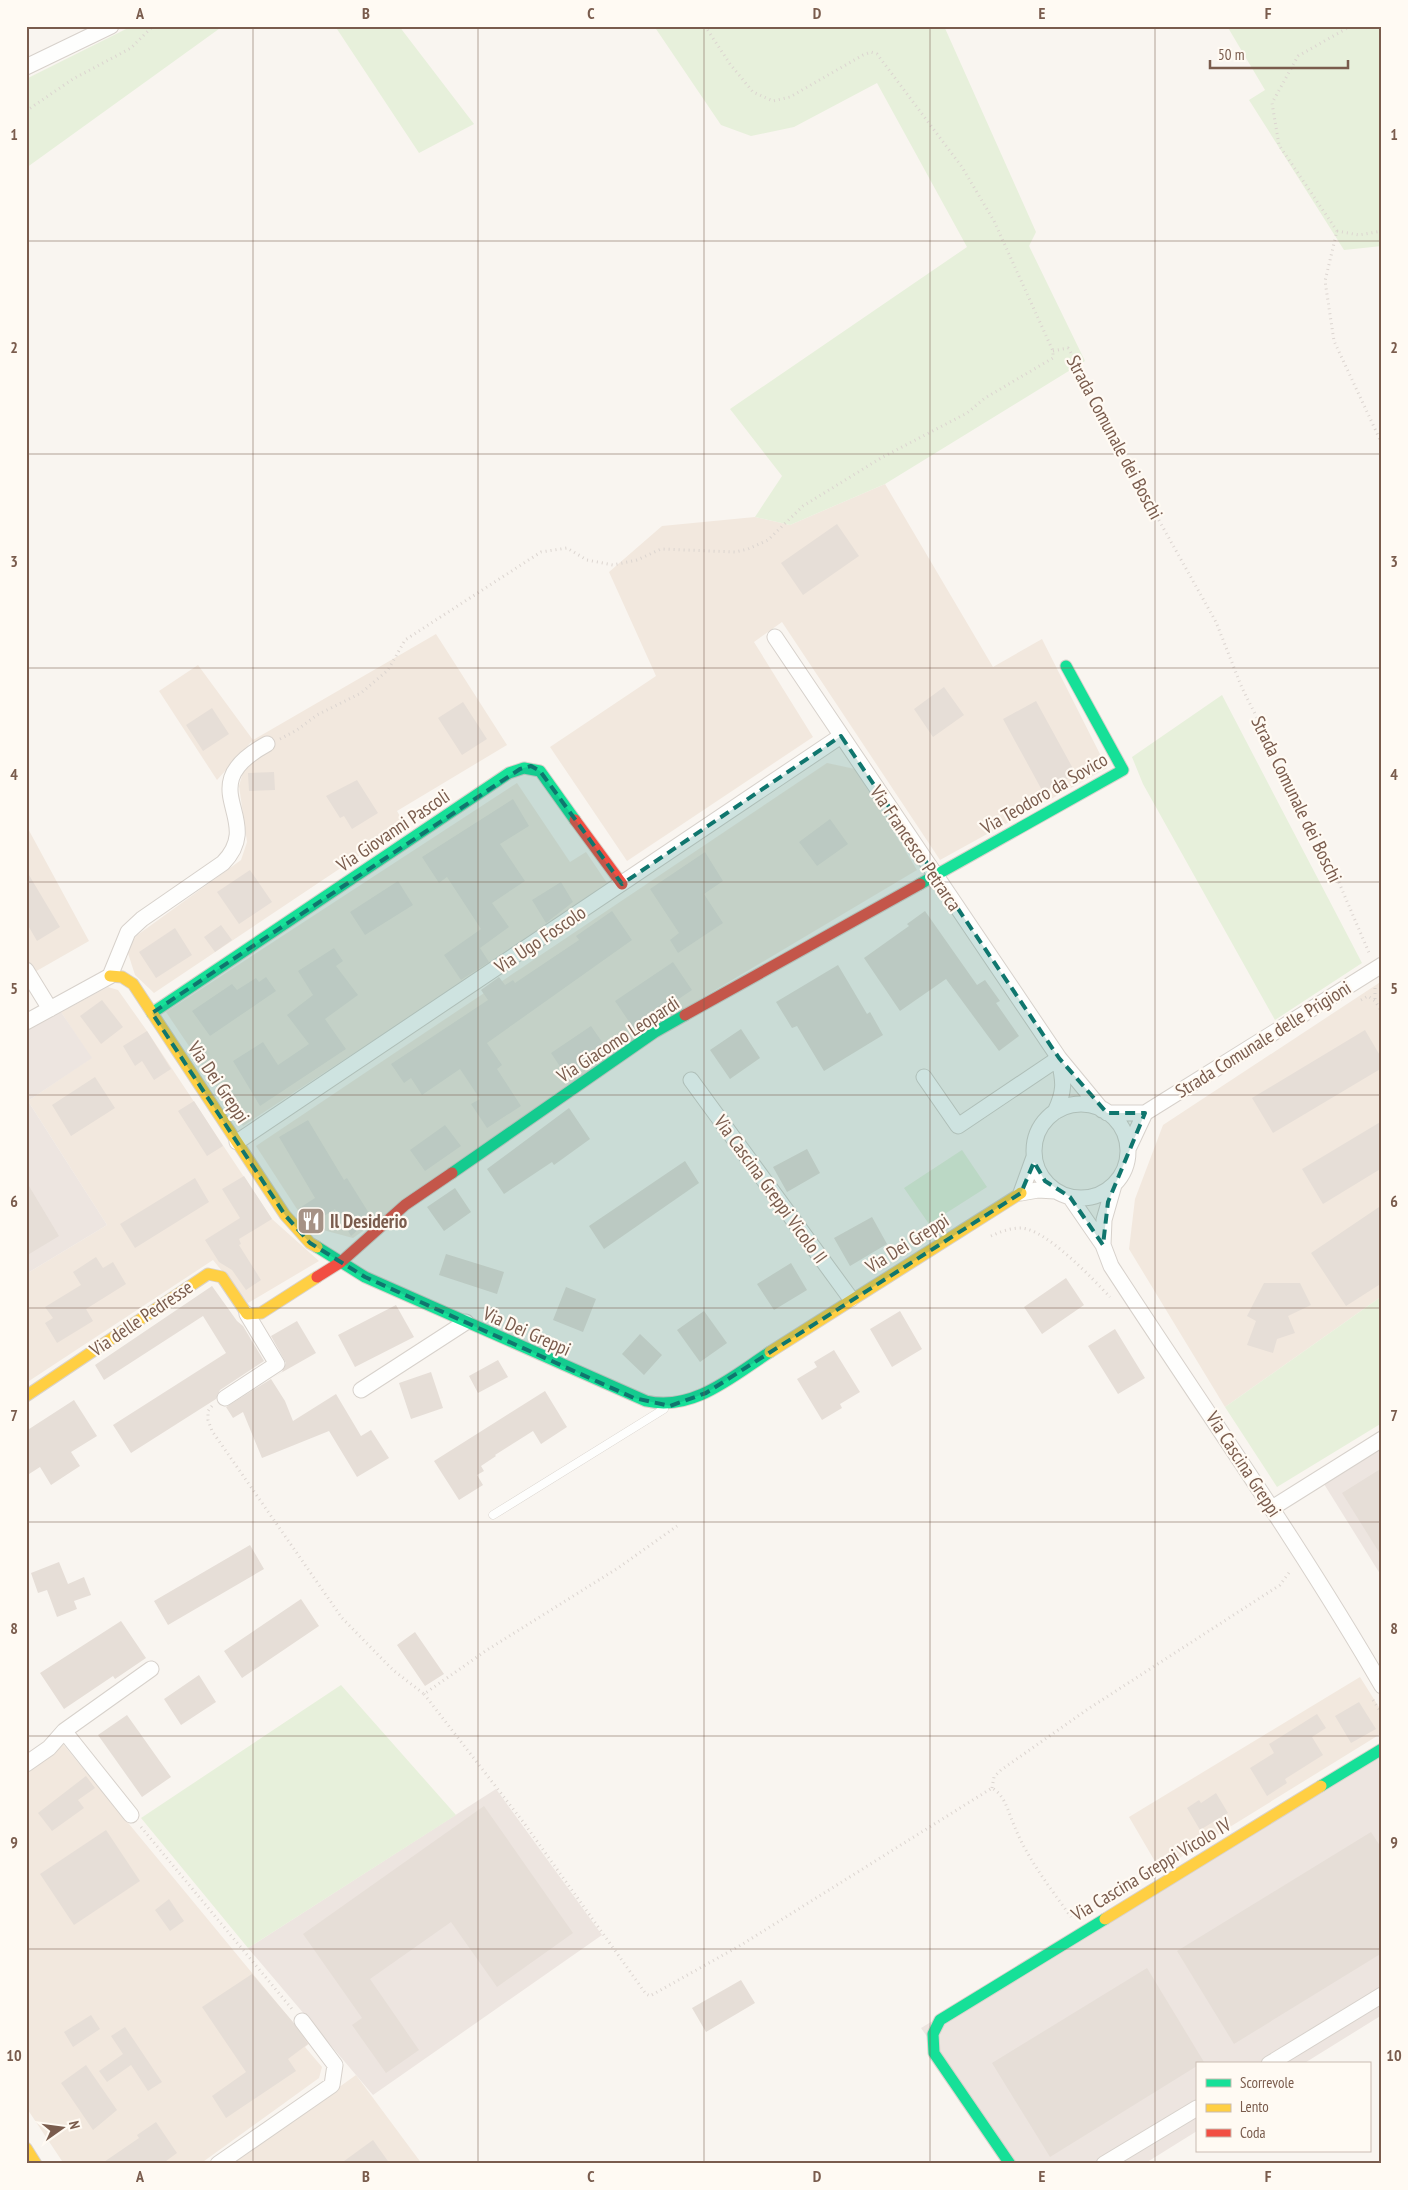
<svg xmlns="http://www.w3.org/2000/svg" width="1408" height="2190" font-family="'PT Sans Narrow',sans-serif">
<style>
.residential{fill:#f2e8de}
.industrial{fill:#ede5e0}
.green{fill:#e7f0db}
.building{fill:#e6ded7}
.lines{fill:none;stroke-linecap:round;stroke-linejoin:round}
.lane-casing{stroke:#d7d1cb;stroke-width:9}
.street-casing{stroke:#d7d1cb;stroke-width:17}
.fast-casing{stroke:#d9d2cb;stroke-width:13}
.slow-casing{stroke:#d9d2cb;stroke-width:13}
.jam-casing{stroke:#d9d2cb;stroke-width:13}
.path{stroke:#dcd5d0;stroke-width:3;stroke-dasharray:1 4;stroke-linecap:butt}
.lane{stroke:#fefefd;stroke-width:8}
.street{stroke:#fefefd;stroke-width:15}
.fast{stroke:#16e098;stroke-width:11}
.slow{stroke:#ffcf43;stroke-width:11}
.jam{stroke:#f24e42;stroke-width:11}
.marked{fill:#0f766e;fill-opacity:0.2;stroke:#0f766e;stroke-width:4;stroke-dasharray:10 6;stroke-linejoin:round}
.grid{fill:none;stroke:#7a5c4d;stroke-width:1;stroke-opacity:0.55}
.labels{text-anchor:middle;stroke-width:4.5;stroke-linejoin:round;paint-order:stroke}
.street-label{font-size:19px;fill:#7a5c4d;stroke:#fffaf3}
.poi-label{font-size:19px;font-weight:bold;fill:#7a5c4d;stroke:#fffaf3;text-anchor:start}
.neatline{fill:none;stroke:#7a5c4d;stroke-width:2}
.grid-label{font-size:16px;text-anchor:middle;font-weight:bold;fill:#7a5c4d}
</style>
<rect width="100%" height="100%" fill="#f9f5f0"/>
<!-- residential -->
<path class="residential" d="M 885,484 L 993,667 L 1042,639 L 1107,768 L 940,860 L 782,622 L 754,642 L 813,737 L 627,861 L 550,747 L 656,676 L 609,572 L 662,526 L 755,517 L 790,525 Z
M 436,634 L 507,745 L 397,811 L 405,825 L 154,993 L 135,975 L 127,950 L 136,936 L 241,860 L 247,842 L 239,786 L 252,741 L 217,780 L 159,691 L 198,665 L 253,740 Z
M 827,763 L 855,769 L 917,870 L 653,1027 L 353,1238 L 308,1226 L 256,1146 Z
M 517,783 L 570,862 L 586,852 L 609,886 L 243,1126 L 166,1012 Z
M 26,825 L 89,941 L 26,977 Z
M 1382,981 L 1382,1296 L 1225,1407 L 1129,1249 L 1135,1199 L 1163,1125 Z
M 108,987 L 118,990 L 147,1031 L 272,1219 L 319,1261 L 248,1303 L 213,1260 L 26,1383 L 26,1274 L 107,1225 L 28,1101 L 91,1058 L 61,1012 Z
M 1360,1677 L 1382,1712 L 1382,1733 L 1160,1870 L 1129,1817 Z
M 63,1744 L 310,2043 L 305,2047 L 322,2067 L 319,2078 L 200,2164 L 64,2164 L 26,2107 L 26,1772 Z
M 356,2075 L 422,2164 L 232,2164 Z"/>
<!-- industrial -->
<path class="industrial" d="M 61,1012 L 92,1058 L 28,1101 L 107,1225 L 26,1274 L 26,1030 Z
M 1382,1448 L 1382,1577 L 1324,1484 Z
M 1382,1751 L 1382,2015 L 1303,2064 L 1197,2064 L 1197,2131 L 1144,2164 L 1015,2164 L 921,2028 Z
M 496,1789 L 602,1935 L 373,2095 L 248,1948 Z"/>
<!-- green -->
<path class="green" d="M 132,26 L 223,26 L 26,168 L 26,79 Z
M 335,26 L 399,26 L 474,124 L 419,153 Z
M 654,26 L 944,26 L 1036,232 L 1029,246 L 1085,361 L 885,484 L 790,525 L 755,517 L 782,476 L 730,409 L 967,247 L 877,83 L 794,127 L 751,136 L 721,125 Z
M 1227,26 L 1382,26 L 1382,246 L 1344,250 L 1249,100 L 1265,90 Z
M 1222,695 L 1362,963 L 1275,1020 L 1143,784 L 1132,757 Z
M 962,1150 L 987,1187 L 929,1224 L 904,1188 Z
M 1382,1296 L 1382,1423 L 1277,1487 L 1225,1407 Z
M 341,1685 L 456,1815 L 248,1948 L 141,1818 Z"/>
<!-- building -->
<path class="building" d="M 837,524 L 859,556 L 803,595 L 781,563 Z
M 944,687 L 964,715 L 933,737 L 914,709 Z
M 1036,701 L 1076,774 L 1043,792 L 1003,719 Z
M 463,702 L 487,739 L 462,755 L 438,718 Z
M 212,708 L 229,734 L 203,751 L 186,725 Z
M 274,772 L 275,790 L 249,791 L 248,773 Z
M 357,780 L 378,813 L 352,829 L 344,816 L 340,818 L 326,796 Z
M 513,799 L 529,826 L 500,844 L 525,881 L 492,903 L 509,927 L 480,948 L 489,962 L 461,980 L 444,955 L 481,929 L 447,877 L 439,883 L 422,857 Z
M 830,819 L 848,844 L 817,866 L 799,842 Z
M 705,852 L 723,881 L 704,894 L 723,923 L 678,953 L 670,940 L 679,933 L 650,889 Z
M 26,870 L 60,927 L 37,941 L 26,922 Z
M 250,870 L 272,902 L 239,924 L 217,892 Z
M 398,881 L 413,905 L 365,935 L 350,912 Z
M 561,882 L 573,902 L 546,923 L 532,900 Z
M 612,911 L 632,940 L 487,1043 L 502,1065 L 497,1069 L 521,1106 L 487,1128 L 471,1104 L 480,1099 L 460,1069 L 422,1095 L 411,1078 L 404,1083 L 391,1064 L 488,1000 L 481,990 L 499,977 L 505,985 L 513,980 L 515,983 L 579,940 L 576,936 Z
M 925,911 L 977,985 L 985,980 L 1000,1001 L 996,1003 L 1019,1036 L 999,1051 L 946,979 L 900,1011 L 864,958 L 909,926 L 907,924 Z
M 221,925 L 232,940 L 215,952 L 204,937 Z
M 175,928 L 192,955 L 156,978 L 139,952 Z
M 334,948 L 343,961 L 336,966 L 358,995 L 325,1019 L 346,1049 L 260,1106 L 233,1061 L 263,1042 L 278,1065 L 309,1044 L 287,1015 L 313,995 L 298,971 Z
M 673,962 L 692,990 L 634,1029 L 615,1001 Z
M 838,965 L 867,1014 L 870,1012 L 883,1035 L 824,1071 L 797,1026 L 792,1028 L 776,1002 Z
M 266,977 L 276,991 L 210,1036 L 192,1011 L 232,984 L 237,990 L 256,978 L 259,982 Z
M 102,1000 L 123,1027 L 101,1044 L 80,1016 Z
M 591,1026 L 607,1049 L 567,1077 L 551,1053 Z
M 741,1029 L 760,1058 L 730,1079 L 710,1050 Z
M 1365,1030 L 1382,1059 L 1382,1068 L 1273,1133 L 1252,1098 Z
M 147,1031 L 171,1069 L 154,1080 L 142,1061 L 135,1066 L 123,1046 Z
M 95,1077 L 115,1108 L 71,1136 L 52,1105 Z
M 194,1101 L 223,1146 L 207,1156 L 178,1111 Z
M 569,1108 L 590,1139 L 554,1165 L 552,1162 L 504,1194 L 487,1169 Z
M 308,1120 L 344,1180 L 347,1178 L 372,1218 L 351,1236 L 335,1209 L 310,1225 L 298,1209 L 315,1198 L 279,1137 Z
M 1382,1121 L 1382,1168 L 1323,1204 L 1302,1169 Z
M 445,1125 L 461,1146 L 425,1171 L 410,1150 Z
M 807,1149 L 820,1173 L 787,1192 L 773,1167 Z
M 685,1161 L 699,1183 L 604,1249 L 589,1226 Z
M 244,1176 L 272,1219 L 239,1239 L 241,1244 L 239,1245 L 261,1280 L 246,1290 L 232,1270 L 219,1262 L 205,1240 L 240,1218 L 222,1189 Z
M 195,1178 L 209,1202 L 135,1248 L 120,1224 Z
M 26,1181 L 59,1236 L 26,1256 Z
M 455,1188 L 471,1212 L 444,1231 L 427,1207 Z
M 1382,1205 L 1382,1283 L 1346,1306 L 1311,1253 Z
M 872,1217 L 887,1244 L 850,1266 L 834,1238 Z
M 446,1254 L 504,1272 L 497,1294 L 439,1275 Z
M 96,1257 L 103,1268 L 113,1262 L 126,1284 L 86,1309 L 93,1321 L 57,1343 L 45,1323 L 53,1318 L 45,1307 L 81,1285 L 73,1272 Z
M 791,1263 L 807,1290 L 774,1310 L 757,1284 Z
M 1066,1278 L 1084,1305 L 1042,1334 L 1024,1307 Z
M 1264,1283 L 1300,1283 L 1311,1305 L 1288,1316 L 1295,1333 L 1277,1339 L 1273,1353 L 1247,1345 L 1256,1321 L 1247,1316 Z
M 212,1286 L 237,1321 L 243,1326 L 264,1361 L 220,1390 L 216,1399 L 131,1453 L 113,1425 L 226,1353 L 203,1316 L 104,1380 L 95,1365 Z
M 566,1287 L 596,1299 L 583,1332 L 553,1320 Z
M 396,1305 L 414,1337 L 355,1367 L 338,1335 Z
M 704,1311 L 727,1343 L 700,1362 L 677,1330 Z
M 900,1311 L 922,1349 L 892,1367 L 870,1329 Z
M 297,1321 L 316,1353 L 272,1378 L 282,1372 L 286,1363 L 271,1336 Z
M 1115,1329 L 1145,1378 L 1118,1394 L 1088,1346 Z
M 640,1334 L 662,1355 L 644,1375 L 622,1354 Z
M 834,1350 L 860,1392 L 840,1404 L 842,1408 L 822,1420 L 797,1379 L 817,1367 L 814,1362 Z
M 498,1360 L 508,1377 L 478,1393 L 469,1376 Z
M 431,1372 L 443,1408 L 411,1419 L 399,1383 Z
M 271,1379 L 285,1401 L 293,1421 L 336,1394 L 361,1436 L 371,1430 L 389,1458 L 357,1477 L 329,1431 L 262,1458 L 243,1412 L 233,1418 L 226,1407 Z
M 545,1391 L 567,1427 L 541,1444 L 533,1431 L 495,1455 L 496,1456 L 481,1466 L 484,1471 L 477,1475 L 483,1485 L 459,1500 L 434,1461 Z
M 74,1400 L 97,1436 L 71,1452 L 80,1466 L 51,1485 L 40,1467 L 26,1476 L 26,1431 Z
M 1382,1468 L 1382,1557 L 1342,1493 Z
M 250,1545 L 264,1569 L 168,1625 L 154,1601 Z
M 59,1562 L 68,1584 L 84,1577 L 91,1595 L 74,1601 L 77,1609 L 57,1617 L 47,1590 L 38,1593 L 31,1573 Z
M 301,1599 L 319,1626 L 242,1678 L 224,1651 Z
M 121,1621 L 146,1658 L 115,1679 L 113,1676 L 64,1709 L 40,1673 Z
M 415,1632 L 444,1674 L 425,1686 L 397,1645 Z
M 199,1675 L 216,1702 L 181,1725 L 164,1699 Z
M 1359,1702 L 1376,1729 L 1351,1743 L 1335,1716 Z
M 1317,1714 L 1326,1728 L 1312,1737 L 1323,1755 L 1285,1779 L 1287,1783 L 1267,1796 L 1250,1768 L 1274,1753 L 1269,1744 Z
M 127,1715 L 171,1777 L 142,1797 L 98,1735 Z
M 86,1776 L 95,1788 L 78,1800 L 84,1808 L 52,1831 L 38,1813 Z
M 1216,1793 L 1228,1813 L 1200,1830 L 1187,1808 L 1199,1800 L 1201,1803 Z
M 484,1806 L 573,1933 L 497,1987 L 451,1922 L 370,1979 L 419,2050 L 386,2073 L 352,2025 L 362,2018 L 303,1934 Z
M 106,1830 L 140,1881 L 74,1925 L 40,1874 Z
M 1371,1832 L 1382,1849 L 1382,1953 L 1234,2044 L 1177,1951 Z
M 169,1899 L 184,1921 L 170,1931 L 155,1910 Z
M 1147,1968 L 1204,2062 L 1197,2064 L 1197,2066 L 1050,2157 L 992,2063 Z
M 252,1974 L 293,2022 L 308,2044 L 288,2059 L 296,2071 L 226,2118 L 212,2096 L 246,2072 L 202,2007 Z
M 741,1980 L 755,2003 L 706,2032 L 692,2008 Z
M 91,2015 L 100,2029 L 73,2047 L 64,2032 Z
M 125,2027 L 162,2082 L 148,2091 L 131,2065 L 107,2082 L 99,2071 L 123,2054 L 111,2036 Z
M 86,2065 L 117,2110 L 93,2130 L 61,2083 Z
M 156,2122 L 177,2153 L 162,2164 L 101,2164 L 139,2138 L 137,2135 Z
M 373,2140 L 390,2164 L 340,2164 Z"/>
<g class="lines">
<defs>
<path id="lane" d="M 493,1515 L 664,1409"/>
<path id="street" d="M 26,67 L 111,26
M 775,637 L 1059,1058 L 1102,1110
M 26,970 L 50,1009
M 26,1022 L 110,976 L 128,932 L 142,919 L 223,863 C 267,818 188,787 267,744
M 924,1077 L 958,1126 L 1059,1058
M 691,1080 L 851,1299
M1034 1151a47 47 0 1 1 94 0a47 47 0 1 1-94 0Z
M 1055,1112 C 1065,1091 1064,1082 1059,1060
M 1107,1113 L 1145,1113
M 237,1142 L 841,736
M 1128,1149 L 1145,1113 L 1382,965
M 1034,1157 L 1021,1193 L 1038,1190 L 1055,1191
M 1070,1197 L 1103,1245 L 1111,1266 C 1202,1406 1298,1541 1382,1686
M 1103,1245 L 1104,1220 L 1114,1185
M 361,1390 L 466,1322
M 225,1398 L 277,1364 L 247,1314
M 1272,1508 L 1382,1439
M 64,1731 L 151,1669
M 26,1764 L 49,1748 L 64,1731 L 131,1815
M 1269,2064 L 1382,1995
M 218,2164 L 332,2085 L 335,2065 L 302,2021
M 1104,2164 L 1197,2108"/>
<path id="fast" d="M 920,884 L 1123,770 L 1066,666
M 152,1013 L 509,773 L 524,768 L 540,771 L 575,820
M 452,1173 L 655,1032 L 685,1015
M 317,1247 L 365,1277 L 646,1401 C 693,1412 733,1376 770,1352
M 1321,1786 L 1382,1749
M 1010,2164 L 934,2053 L 933,2034 L 940,2020 L 1105,1919"/>
<path id="slow" d="M 110,976 L 122,977 L 133,984 L 285,1215 L 310,1243 L 317,1247
M 770,1352 L 1021,1193
M 26,1396 L 208,1274 L 222,1277 L 247,1314 L 261,1313 L 317,1277
M 1105,1919 L 1321,1786
M 26,2148 L 36,2164"/>
<path id="jam" d="M 575,820 L 622,884
M 685,1015 L 920,884
M 317,1277 L 341,1262 L 405,1205 L 452,1173"/>
</defs>
<!-- lane casing -->
<use href="#lane" class="lane-casing"/>
<!-- street casing -->
<use href="#street" class="street-casing"/>
<!-- fast casing -->
<use href="#fast" class="fast-casing"/>
<!-- slow casing -->
<use href="#slow" class="slow-casing"/>
<!-- jam casing -->
<use href="#jam" class="jam-casing"/>
<!-- path -->
<path class="path" d="M 1351,26 L 1298,56 L 1272,103 L 1279,145 L 1337,231 L 1325,281 L 1334,341 L 1382,444
M 26,111 L 73,79 L 131,48 L 153,26
M 1337,231 L 1359,235 L 1382,231
M 1053,351 L 1068,348 L 1070,351 L 1101,417 L 1216,622 L 1242,688 L 1331,864 L 1370,955
M 280,739 L 297,730 L 317,715 L 361,693 L 388,670 L 405,640 L 541,552 L 567,548 L 587,560 L 613,565 L 637,560 L 661,549 L 735,552 L 748,549 L 768,540 L 803,506 L 881,458 L 967,413 L 985,398 L 1053,358 L 1053,351 L 994,221 L 962,167 L 877,54 L 871,52 L 863,55 L 790,97 L 773,101 L 753,92 L 730,64 L 705,26
M 1375,988 L 1375,1001
M 1361,1000 L 1368,996 L 1375,1001 L 1382,1012
M 991,1236 C 1000,1232 1010,1228 1021,1228 C 1046,1229 1093,1279 1110,1297
M 212,1406 L 208,1411 L 208,1420 L 212,1431 L 342,1618 L 393,1670 L 424,1694 L 487,1650 L 618,1568 L 677,1526
M 424,1694 L 524,1823 L 646,1994 L 650,1996 L 741,1945 L 992,1788 C 1004,1795 1007,1808 1012,1820 C 1025,1856 1049,1886 1071,1917
M 1373,1700 L 1382,1714
M 992,1788 L 994,1777 L 1001,1770 L 1088,1709 L 1280,1585 L 1291,1570
M 141,1827 L 292,2009"/>
<!-- lane -->
<use href="#lane" class="lane"/>
<!-- street -->
<use href="#street" class="street"/>
<!-- fast -->
<use href="#fast" class="fast"/>
<!-- slow -->
<use href="#slow" class="slow"/>
<!-- jam -->
<use href="#jam" class="jam"/>
</g>
<!-- marked area -->
<path class="marked" d="M 841,736 L 1059,1058 L 1107,1113 L 1145,1113 L 1108,1202 L 1103,1245 L 1070,1197 L 1045,1181 L 1034,1162 L 1021,1193 L 706,1393 L 670,1406 L 634,1398 L 365,1277 L 310,1243 L 285,1215 L 152,1013 L 520,769 L 531,766 L 540,771 L 622,884 Z"/>
<!-- grid -->
<path class="grid" d="M 253,26 L 253,2164M 478,26 L 478,2164M 704,26 L 704,2164M 930,26 L 930,2164M 1155,26 L 1155,2164M 26,241 L 1382,241M 26,454 L 1382,454M 26,668 L 1382,668M 26,882 L 1382,882M 26,1095 L 1382,1095M 26,1308 L 1382,1308M 26,1522 L 1382,1522M 26,1736 L 1382,1736M 26,1949 L 1382,1949"/>
<!-- icons -->
<defs>
<symbol id="restaurant-square" viewBox="-11 -11 22 22"><rect x="-9" y="-9" width="18" height="18" rx="4" fill="#a69286" stroke="#fffaf3"/><path d="M-5-6h1v4h1v-4h1v4h1v-4h1v5L-1.5 .5V6h-2V.5L-5-1ZM5-6V6H3V1.5H1.5Q1.5-4 5-6Z" fill="#fff"/></symbol>
</defs>
<g fill-rule="evenodd">
<use href="#restaurant-square" x="295" y="1205" width="32" height="32"/>
</g>
<g class="labels">
<!-- street labels -->
<g class="street-label">
<text transform="translate(1115 437) rotate(62)" y="7">Strada Comunale dei Boschi</text>
<text transform="translate(1044 793) rotate(-30)" y="7">Via Teodoro da Sovico</text>
<text transform="translate(1297 799) rotate(64)" y="7">Strada Comunale dei Boschi</text>
<text transform="translate(393 830) rotate(-34)" y="7">Via Giovanni Pascoli</text>
<text transform="translate(916 848) rotate(56)" y="7">Via Francesco Petrarca</text>
<text transform="translate(540 939) rotate(-34)" y="7">Via Ugo Foscolo</text>
<text transform="translate(618 1039) rotate(-33)" y="7">Via Giacomo Leopardi</text>
<text transform="translate(1263 1039) rotate(-32)" y="7">Strada Comunale delle Prigioni</text>
<text transform="translate(219 1082) rotate(56)" y="7">Via Dei Greppi</text>
<text transform="translate(771 1189) rotate(54)" y="7">Via Cascina Greppi Vicolo II</text>
<text transform="translate(907 1243) rotate(-32)" y="7">Via Dei Greppi</text>
<text transform="translate(141 1318) rotate(-34)" y="7">Via delle Pedresse</text>
<text transform="translate(527 1331) rotate(24)" y="7">Via Dei Greppi</text>
<text transform="translate(1244 1464) rotate(57)" y="7">Via Cascina Greppi</text>
<text transform="translate(1151 1869) rotate(-31)" y="7">Via Cascina Greppi Vicolo IV</text>
</g>
<!-- poi labels -->
<g class="poi-label">
<text x="330" y="1228">Il Desiderio</text>
</g>
</g>
<!-- border -->
<rect width="1408" height="2190" fill="none" stroke="#fffaf3" stroke-width="55"/>
<!-- legend -->
<rect x="1196" y="2062" width="175" height="90" fill="#fffaf3" stroke="#cabbb1"/>
<rect x="1206" y="2079" width="25" height="8" fill="#16e098" stroke="#cabbb1"/>
<text x="1240" y="2088" font-size="15" fill="#7a5c4d">Scorrevole</text>
<rect x="1206" y="2104" width="25" height="8" fill="#ffcf43" stroke="#cabbb1"/>
<text x="1240" y="2112" font-size="15" fill="#7a5c4d">Lento</text>
<rect x="1206" y="2129" width="25" height="8" fill="#f24e42" stroke="#cabbb1"/>
<text x="1240" y="2138" font-size="15" fill="#7a5c4d">Coda</text>
<!-- north arrow -->
<g transform="translate(62 2128) rotate(76)" stroke="#fffaf3" stroke-width="4" paint-order="stroke">
<path d="M0-4L9 19L0 12L-9 19Z" fill="#7a5c4d"/>
<text y="-8" font-size="14" font-weight="bold" text-anchor="middle" fill="#7a5c4d">N</text>
</g>
<!-- scale -->
<path d="M1210 60v8h138v-8" fill="none" stroke="#7a5c4d" stroke-width="2.5"/>
<text x="1218" y="60" font-size="15" fill="#7a5c4d" stroke="#fffaf3" stroke-width="4" paint-order="stroke">50 m</text>
<rect x="28" y="28" width="1352" height="2134" class="neatline"/>
<g class="grid-label">
<text x="140" y="19">A</text>
<text x="366" y="19">B</text>
<text x="591" y="19">C</text>
<text x="817" y="19">D</text>
<text x="1042" y="19">E</text>
<text x="1268" y="19">F</text>
<text x="14" y="140">1</text>
<text x="1394" y="140">1</text>
<text x="14" y="353">2</text>
<text x="1394" y="353">2</text>
<text x="14" y="567">3</text>
<text x="1394" y="567">3</text>
<text x="14" y="780">4</text>
<text x="1394" y="780">4</text>
<text x="14" y="994">5</text>
<text x="1394" y="994">5</text>
<text x="14" y="1207">6</text>
<text x="1394" y="1207">6</text>
<text x="14" y="1421">7</text>
<text x="1394" y="1421">7</text>
<text x="14" y="1634">8</text>
<text x="1394" y="1634">8</text>
<text x="14" y="1848">9</text>
<text x="1394" y="1848">9</text>
<text x="14" y="2061">10</text>
<text x="1394" y="2061">10</text>
<text x="140" y="2182">A</text>
<text x="366" y="2182">B</text>
<text x="591" y="2182">C</text>
<text x="817" y="2182">D</text>
<text x="1042" y="2182">E</text>
<text x="1268" y="2182">F</text>
</g>
</svg>
